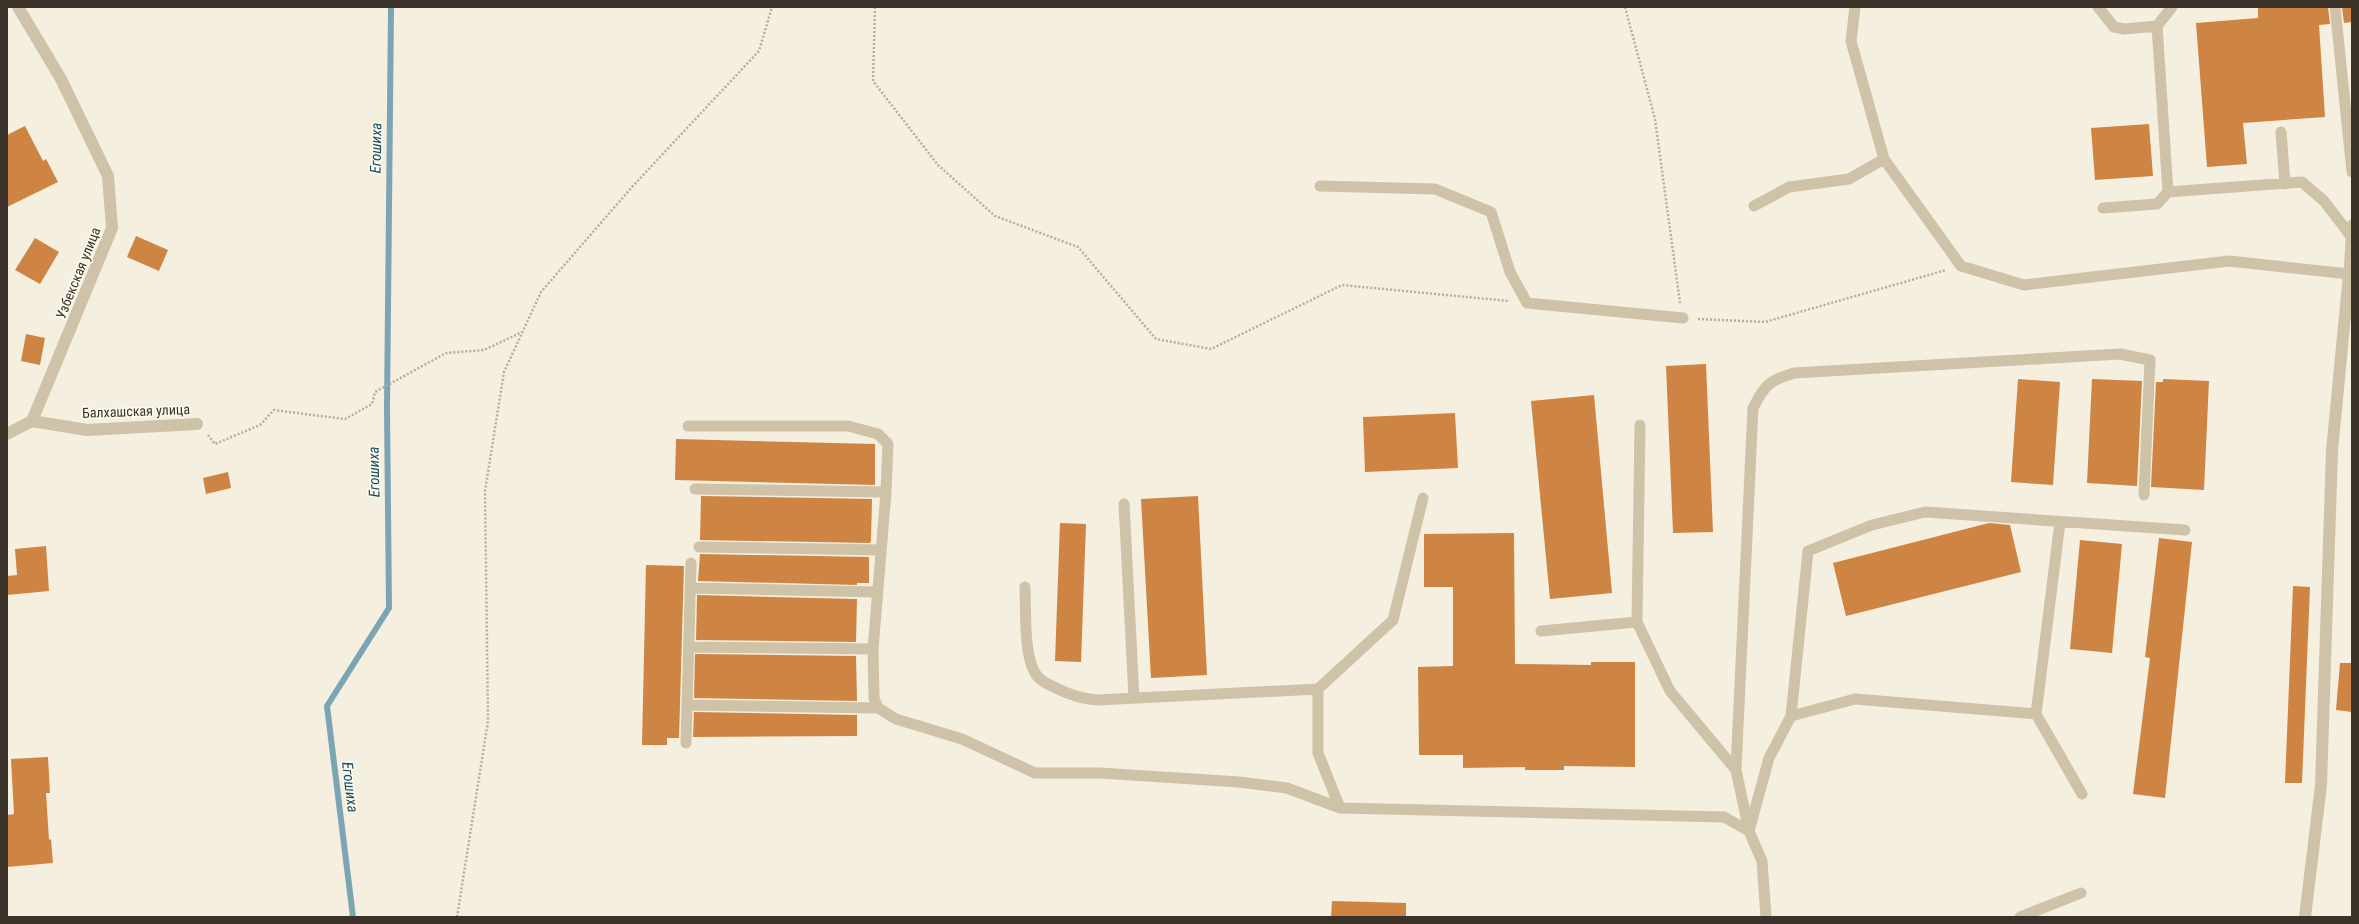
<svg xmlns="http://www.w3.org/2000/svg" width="2359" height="924" font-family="'Roboto Condensed',sans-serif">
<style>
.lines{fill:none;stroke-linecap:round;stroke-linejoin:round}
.stream{stroke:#7ba5b4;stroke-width:6}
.building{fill:#ce8443}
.path{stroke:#baad93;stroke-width:2.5;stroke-dasharray:2 2;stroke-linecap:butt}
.lane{stroke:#cec2a9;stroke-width:11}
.street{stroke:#cec2a9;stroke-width:12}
.labels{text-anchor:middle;stroke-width:3.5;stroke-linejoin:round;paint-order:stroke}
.street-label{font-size:14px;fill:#3b3329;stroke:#fbf8ec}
.water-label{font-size:15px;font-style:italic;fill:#1b4c60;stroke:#fbf8ec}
</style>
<rect width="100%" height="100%" fill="#f5efdf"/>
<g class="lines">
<!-- stream -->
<path class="stream" d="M 353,917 L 327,706 L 389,608 L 387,408 L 391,7"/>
</g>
<!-- building -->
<path class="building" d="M 2258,7 L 2328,7 L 2330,24 L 2319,25 L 2325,117 L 2243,123 L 2247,164 L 2207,167 L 2196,23 L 2258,18 Z
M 2342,7 L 2352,7 L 2352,22 L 2344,23 Z
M 2149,124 L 2153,176 L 2095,180 L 2091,128 Z
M 25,126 L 43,161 L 46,159 L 58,182 L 7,207 L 7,135 Z
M 136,236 L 168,250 L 159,271 L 127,257 Z
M 35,238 L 59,252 L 40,284 L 15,270 Z
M 26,334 L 45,338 L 40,365 L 21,361 Z
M 1706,364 L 1713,532 L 1673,533 L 1666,366 Z
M 2018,379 L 2060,382 L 2053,485 L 2011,482 Z
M 2092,379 L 2142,381 L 2137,486 L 2087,483 Z
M 2163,379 L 2209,381 L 2204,490 L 2151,487 L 2156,382 L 2163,382 Z
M 1594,395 L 1612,593 L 1550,599 L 1531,401 Z
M 1455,413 L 1458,468 L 1365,472 L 1363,417 Z
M 676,439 L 875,444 L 875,485 L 675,480 Z
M 228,472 L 231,488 L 206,494 L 203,478 Z
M 701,496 L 872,499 L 871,541 L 870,543 L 700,540 Z
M 1198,496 L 1207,675 L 1151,678 L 1141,499 Z
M 1060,523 L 1086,524 L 1081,662 L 1055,661 Z
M 1989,523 L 2010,525 L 2021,572 L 1846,616 L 1833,563 Z
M 1514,533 L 1515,664 L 1591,665 L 1591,662 L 1635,662 L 1635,767 L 1564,766 L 1564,770 L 1525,770 L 1525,767 L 1463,768 L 1463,755 L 1419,755 L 1418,667 L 1453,666 L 1453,587 L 1424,587 L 1424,534 Z
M 2159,538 L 2192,542 L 2165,798 L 2133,794 L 2150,658 L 2145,657 Z
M 2080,540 L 2122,544 L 2112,653 L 2070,649 Z
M 46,546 L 49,591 L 7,595 L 7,576 L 17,575 L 15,549 Z
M 700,554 L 869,557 L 869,583 L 857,583 L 857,585 L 698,581 Z
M 646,565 L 684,566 L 679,738 L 667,738 L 667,745 L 642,745 Z
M 2293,586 L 2310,587 L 2302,783 L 2285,783 Z
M 697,595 L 857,599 L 856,642 L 696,640 Z
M 695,654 L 856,656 L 857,701 L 694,698 Z
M 2340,663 L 2352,663 L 2352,712 L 2336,710 Z
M 694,712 L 857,715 L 857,736 L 693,737 Z
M 48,757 L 50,793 L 46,793 L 49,840 L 51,839 L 53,863 L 7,867 L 7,815 L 14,814 L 11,759 Z
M 1332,901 L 1406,903 L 1406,917 L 1331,917 Z"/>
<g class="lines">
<!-- path -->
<path class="path" d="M 875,7 L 873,81 L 938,165 L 995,216 L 1078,247 L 1156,339 L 1211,349 L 1342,285 L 1509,301
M 1625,7 L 1655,119 L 1680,303
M 1698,319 L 1765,322 L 1946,270
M 208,435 L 215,444 L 260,425 L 274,410 L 345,419 L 372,404 L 375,392 L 446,353 L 484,350 L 522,332
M 457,917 L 488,721 L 485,491 L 504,372 L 541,292 L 632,187 L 759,51 L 772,7"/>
<!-- lane -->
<path class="lane" d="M 1855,7 L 1851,41 L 1884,159 L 1961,266 L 2024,285 L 2229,261 L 2349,274 L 2352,225
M 2098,7 L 2114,27 L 2124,29 L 2157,26
M 2172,7 L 2157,26 L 2168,192 L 2302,182 L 2324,201 L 2350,235
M 2335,7 L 2352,172
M 2281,132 L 2285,184
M 1320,186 L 1435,189 L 1491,212 L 1510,272 L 1527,303 L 1683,318
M 1754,206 L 1789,187 L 1849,179 L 1884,159
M 2103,208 L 2157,204 L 2168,192
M 1640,425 L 1637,622 L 1670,691 L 1736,770 L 1749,831 L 1762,861 L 1766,917
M 688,426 L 848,426 L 878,434 L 888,444 L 886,492 L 873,649 L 874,698 L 878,708 L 896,719 L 962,739 L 1035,773 L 1100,773 L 1239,782 L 1287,788 L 1340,808 L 1724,817 L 1749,831
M 695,489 L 886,492
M 1124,504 L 1134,698
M 699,547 L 881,550
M 1025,587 C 1026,610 1023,660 1038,677 C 1042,682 1050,685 1056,688 C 1070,695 1082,699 1097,700 L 1318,689
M 691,588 L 877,592
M 1541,631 L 1637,622
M 689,647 L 873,649
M 687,705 L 878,708
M 2036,714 L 2060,522
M 1791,716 L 1855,699 L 2036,714 L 2082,794
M 686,743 L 691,563
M 1736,770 L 1753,408 C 1765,385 1768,381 1794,373 L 2120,354 L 2150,360 L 2144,495
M 1340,808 L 1318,753 L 1318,689 L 1393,620 L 1423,498
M 1749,831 L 1769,758 L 1791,716 L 1808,551 L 1872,525 L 1925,512 L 2185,530
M 2020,917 L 2081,893"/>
<!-- street -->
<path class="street" d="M 18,7 L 61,79 L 108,176 L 112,228 L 32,421
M 7,434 L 32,421 L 87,430 L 197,424
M 2305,917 L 2321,785 L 2332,451 L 2349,274"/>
</g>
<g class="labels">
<!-- street labels -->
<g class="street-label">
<text transform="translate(78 273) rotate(-68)" y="5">Узбекская улица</text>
<text transform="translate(136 411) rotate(-2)" y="5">Балхашская улица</text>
</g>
<!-- water labels -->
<g class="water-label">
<text transform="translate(376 148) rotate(-89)" y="5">Егошиха</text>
<text transform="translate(374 472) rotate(-91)" y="5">Егошиха</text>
<text transform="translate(350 787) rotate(83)" y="5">Егошиха</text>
</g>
</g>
<!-- border -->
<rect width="2359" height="924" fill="none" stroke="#3b3329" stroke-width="16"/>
</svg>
